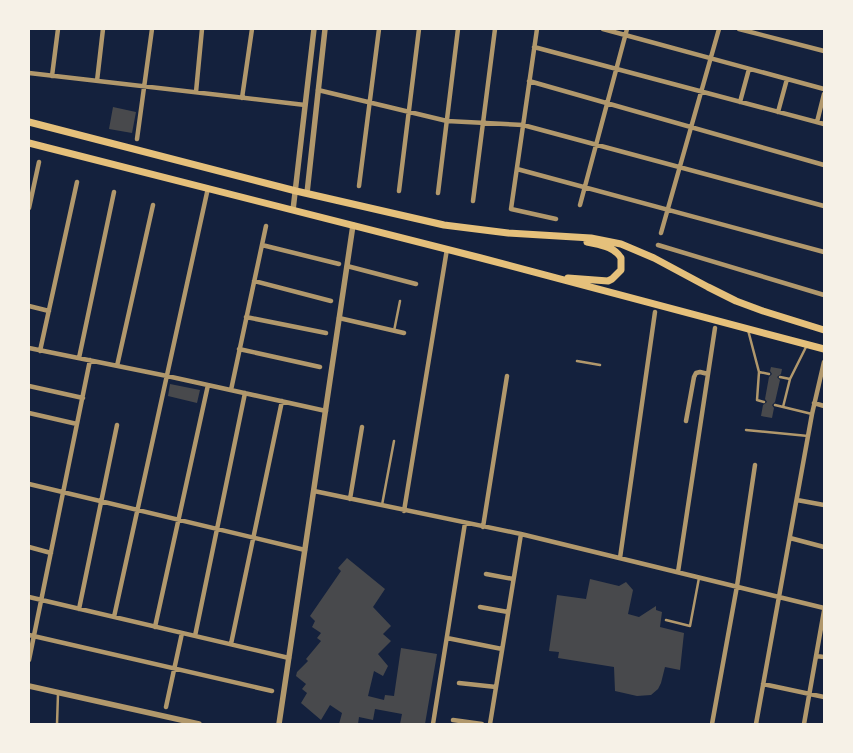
<svg xmlns="http://www.w3.org/2000/svg" width="853" height="753" font-family="Mulish,sans-serif">
<style>
.building{fill:#48494c}
.lines{fill:none;stroke-linecap:round;stroke-linejoin:round}
.service{stroke:#b1986c;stroke-width:2.5}
.minor{stroke:#b1986c;stroke-width:4.5}
.tertiary{stroke:#b1986c;stroke-width:5.5}
.secondary{stroke:#e5c07b;stroke-width:7}
</style>
<rect width="100%" height="100%" fill="#14213d"/>
<!-- building -->
<path class="building" d="M 113,107 L 136,112 L 132,133 L 109,129 Z
M 771,367 L 782,369 L 781,374 L 777,377 L 780,380 L 775,402 L 772,405 L 774,408 L 772,418 L 761,416 L 763,405 L 767,402 L 765,399 L 769,377 L 772,374 L 770,371 Z
M 170,384 L 200,390 L 197,403 L 168,396 Z
M 347,558 L 385,589 L 373,607 L 391,626 L 383,634 L 391,641 L 378,654 L 388,666 L 383,676 L 374,671 L 368,696 L 384,700 L 385,695 L 394,696 L 401,648 L 437,654 L 425,724 L 400,724 L 402,714 L 375,709 L 373,720 L 359,717 L 358,724 L 339,724 L 342,713 L 330,705 L 321,720 L 301,703 L 307,693 L 302,689 L 306,684 L 296,676 L 297,672 L 308,661 L 306,659 L 321,641 L 317,638 L 321,633 L 312,627 L 315,621 L 310,616 L 341,571 L 338,568 Z
M 590,579 L 619,586 L 626,582 L 633,590 L 628,614 L 639,617 L 656,606 L 656,610 L 662,612 L 660,627 L 684,633 L 680,670 L 665,667 L 661,683 L 658,689 L 651,695 L 637,696 L 615,691 L 614,667 L 558,658 L 559,652 L 549,651 L 557,595 L 586,599 Z"/>
<g class="lines">
<!-- service -->
<path class="service" d="M 748,330 L 759,372 L 769,374
M 394,331 L 400,301
M 577,361 L 600,365
M 759,372 L 757,400 L 764,402
M 780,377 L 790,379 L 807,345
M 775,405 L 812,414
M 783,407 L 790,379
M 746,430 L 808,436
M 382,505 L 394,441
M 666,620 L 690,626 L 699,578
M 57,724 L 58,694"/>
<!-- minor -->
<path class="minor" d="M 537,29 L 511,209 L 556,219
M 603,29 L 824,89
M 739,29 L 824,51
M 534,47 L 824,124
M 29,73 L 305,105
M 52,76 L 58,29
M 97,81 L 103,29
M 529,81 L 824,165
M 318,90 L 447,121 L 523,125 L 824,206
M 196,92 L 202,29
M 242,98 L 252,29
M 740,102 L 749,69
M 778,112 L 787,79
M 817,122 L 824,94
M 137,139 L 152,29
M 517,169 L 824,252
M 359,186 L 379,29
M 399,191 L 419,29
M 438,193 L 458,29
M 473,201 L 495,29
M 580,205 L 627,29
M 29,208 L 39,162
M 661,233 L 719,29
M 262,245 L 339,264
M 658,245 L 824,295
M 347,266 L 416,284
M 254,281 L 331,301
M 29,306 L 49,311
M 246,317 L 326,333
M 339,318 L 404,333
M 29,348 L 167,376 L 326,411
M 239,349 L 320,367
M 40,351 L 77,182
M 79,358 L 114,192
M 117,366 L 153,205
M 29,386 L 83,398
M 231,390 L 266,226
M 814,403 L 824,406
M 29,413 L 77,424
M 686,421 L 694,377 L 696,373 L 700,372 L 708,374
M 29,484 L 305,550
M 314,491 L 521,534 L 824,608
M 350,499 L 362,427
M 797,500 L 824,505
M 404,511 L 447,249
M 483,527 L 507,376
M 790,538 L 824,547
M 29,547 L 51,553
M 620,558 L 655,312
M 678,572 L 715,328
M 486,574 L 513,579
M 29,597 L 289,658
M 480,607 L 508,612
M 79,609 L 117,425
M 114,617 L 208,188
M 155,627 L 208,385
M 29,635 L 272,691
M 195,636 L 245,393
M 447,638 L 502,649
M 231,644 L 282,401
M 816,656 L 824,657
M 29,660 L 90,360
M 459,683 L 496,687
M 763,684 L 824,697
M 166,707 L 182,633
M 453,720 L 482,724
M 433,724 L 465,523
M 490,724 L 521,534
M 712,724 L 737,586 L 755,465
M 756,724 L 812,414 L 824,362
M 804,724 L 824,611"/>
<!-- tertiary -->
<path class="tertiary" d="M 307,193 L 325,29
M 293,210 L 314,29
M 29,686 L 199,724
M 279,724 L 353,225"/>
<!-- secondary -->
<path class="secondary" d="M 29,122 L 296,191 L 444,225 L 508,233 L 591,238 L 621,244 L 654,258 L 708,287 L 736,301 L 763,311 L 824,330
M 29,143 L 481,258 L 824,349
M 568,278 L 608,281 L 612,279 L 621,270 L 621,258 C 614,246 600,245 587,242"/>
</g>
<!-- border -->
<rect width="853" height="753" fill="none" stroke="#f6f1e7" stroke-width="60"/>
</svg>
